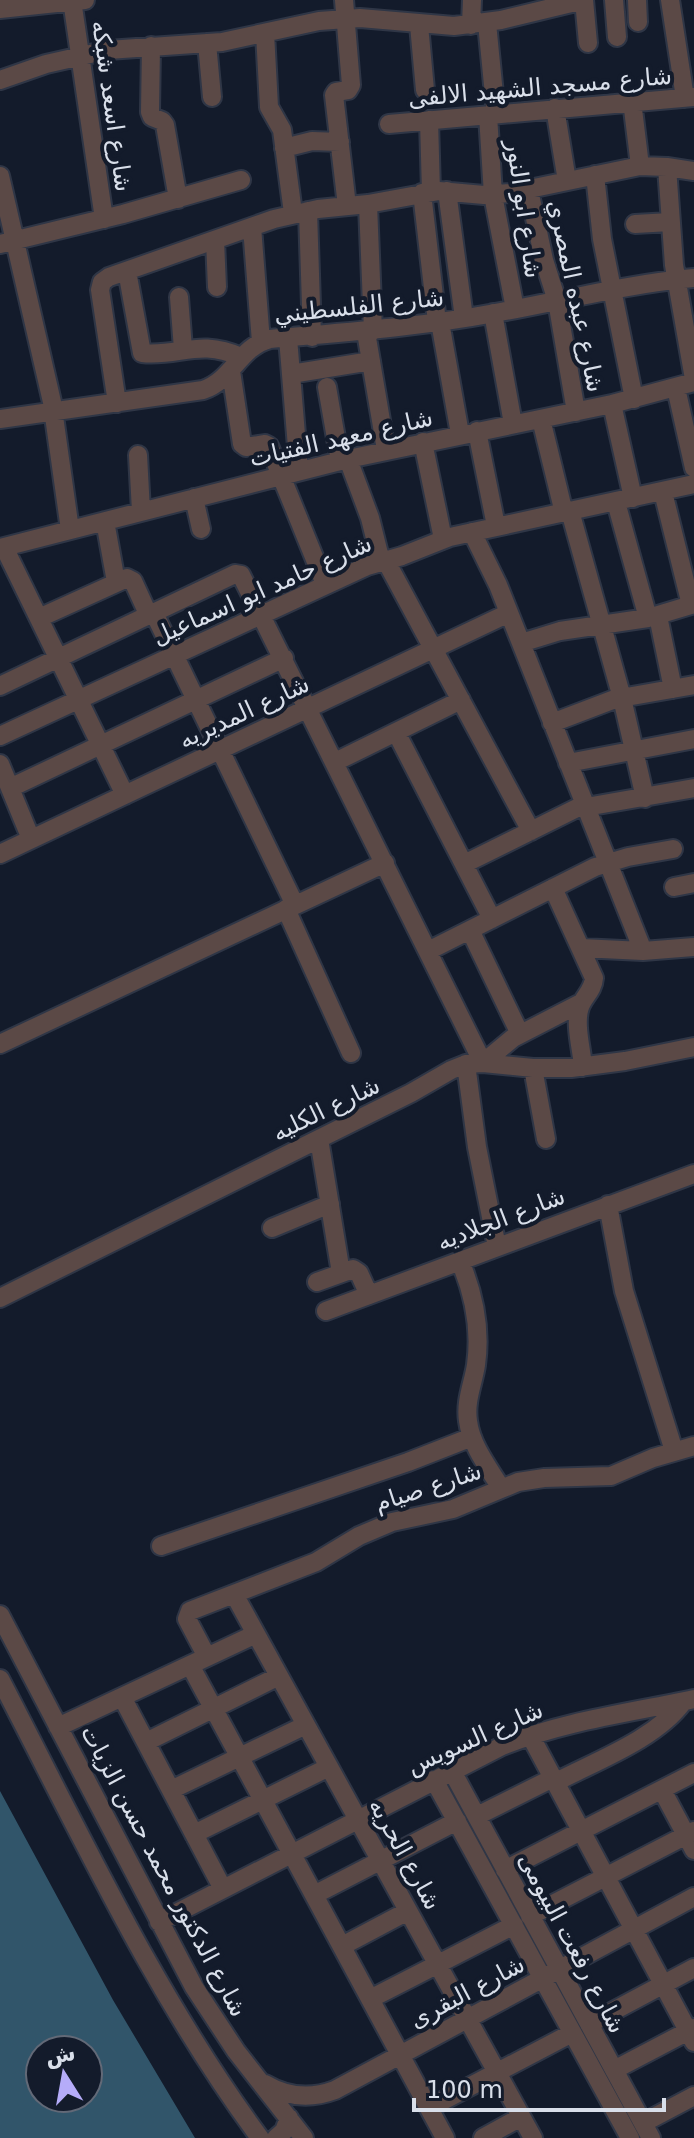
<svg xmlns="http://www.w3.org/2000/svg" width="694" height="2138" font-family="'DejaVu Sans','Noto Naskh Arabic',sans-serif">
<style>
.water{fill:#31556a;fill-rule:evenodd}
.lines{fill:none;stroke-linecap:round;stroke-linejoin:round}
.minor-casing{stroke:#2f3646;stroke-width:22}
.minor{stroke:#5b4946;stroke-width:18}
.labels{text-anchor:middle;stroke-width:8;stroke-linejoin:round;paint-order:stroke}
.street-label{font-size:24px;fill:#d9dfea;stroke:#131b2b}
</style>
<rect width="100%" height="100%" fill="#131b2b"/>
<!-- water -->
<path class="water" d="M 0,1791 L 113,2000 L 195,2138 L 0,2138 ZM 40,2050 L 88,2050 L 88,2098 L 40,2098 Z"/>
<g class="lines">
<defs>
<path id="minor" d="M 72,0 L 104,219
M 344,0 L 351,85 L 348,90 L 336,92 L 334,95 L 347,206
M 584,0 L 588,43
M 614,0 L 617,37
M 637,0 L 638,22
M 670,0 L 685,98
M 0,9 L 85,0
M 487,23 L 496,115
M 419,25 L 425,90
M 471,25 L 472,0
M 265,33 L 269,107 L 282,130 L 293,213
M 207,43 L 212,97
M 151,46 L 150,112 L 152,117 L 162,121 L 165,125 L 178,199
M 0,80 L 46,64 L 108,50 L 222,42 L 319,21 L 360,18 L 454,26 L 501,20 L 584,0
M 632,101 L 640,166
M 555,108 L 567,181
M 488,115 L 493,195 L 515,309
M 429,120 L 431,192
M 389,124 L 694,97
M 284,148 L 312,141 L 340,142
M 667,167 L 674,265 L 694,379
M 595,175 L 602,239 L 634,399
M 0,176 L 52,402 L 70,530
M 529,190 L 544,260 L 557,301 L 576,412
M 447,191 L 464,318
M 422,193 L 437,322
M 368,204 L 373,331
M 308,211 L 312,337
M 635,224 L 670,222
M 252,227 L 261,342
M 215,240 L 217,287
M 0,244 L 123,214 L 241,180
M 127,271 L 142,353 C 180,357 199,338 241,357
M 179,297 L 183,349
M 493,313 L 513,424
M 440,322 L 460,434
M 366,332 L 386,450
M 288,338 L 299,471
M 231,371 L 242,444 L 246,447 L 265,444 L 269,446 L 325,584
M 291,374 L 371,361
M 327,387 L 340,461
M 676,388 L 694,468
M 117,403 L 100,290 L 102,282 L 109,277 L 274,219 L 318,209 L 368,204 L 439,191 L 484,195 L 510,193 L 640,166 L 667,167 L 694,171
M 612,404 L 633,498
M 0,419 L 203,390 C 233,380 239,347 270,339 C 346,332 420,327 495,313 C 562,301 626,284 694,278
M 541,419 L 564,513
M 477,431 L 496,526
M 423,442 L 443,539
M 138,455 L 141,511
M 348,459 L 370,518 L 381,562
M 663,492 L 691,605
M 194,498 L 201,529
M 616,502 L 648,618
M 570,511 L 622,698 L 645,798
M 105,521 L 116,582
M 472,532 L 498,585 L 643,951
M 4,547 L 125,795
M 0,548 L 348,459 L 612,404 L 694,382
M 386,561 L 531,831
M 154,613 L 295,905
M 658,616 L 673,689
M 39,618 L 127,578 L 133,581 L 149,616
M 521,643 L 560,631 L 648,618 L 694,604
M 0,686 L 235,574 L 241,575 L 483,1063 L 513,1038 L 581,1003
M 552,723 L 615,699 L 694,685
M 396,732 L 492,919
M 0,736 L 367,566 L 402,556 L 450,537 L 694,484
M 335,762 L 461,700
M 568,763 L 694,739
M 0,764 L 31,839
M 10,788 L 284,658
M 586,807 L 694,788
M 0,854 L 509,613
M 464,864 L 585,804
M 674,887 L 694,883
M 553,888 L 594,978 C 593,991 584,996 580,1007 C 574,1024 582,1050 583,1067
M 286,909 L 351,1053
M 470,930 L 520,1034
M 581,948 L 643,951 L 694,947
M 428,951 L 595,867 L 628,857 L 673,849
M 0,1044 L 385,863
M 466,1064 L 477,1147 L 497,1247
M 533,1068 L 546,1139
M 319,1139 L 341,1273
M 608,1205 L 624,1291 L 674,1451
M 272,1228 L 330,1204
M 460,1261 C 474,1294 481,1329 476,1365 C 473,1384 465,1401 468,1421 C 471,1445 488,1467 501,1488
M 317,1282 L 353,1269 L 359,1273 L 369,1295
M 0,1298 L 411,1093 L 451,1070 L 466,1064 L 483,1063 L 533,1068 L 571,1068 L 625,1061 L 694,1047
M 326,1311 L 694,1174
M 161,1546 L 408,1462 L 472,1437
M 234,1594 L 533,2138
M 0,1615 L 194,1987 L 236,2051 L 304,2138
M 207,1657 L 187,1619 L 190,1611 L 316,1562 L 359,1536 L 392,1522 L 453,1509 L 518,1482 L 544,1478 L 611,1476 L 653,1458 L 694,1446
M 190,1665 L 445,2138
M 0,1679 C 81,1835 155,1996 260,2138
M 122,1697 L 223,1889
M 58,1727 L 256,1634
M 530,1735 L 694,2042
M 146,1742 L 279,1676
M 452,1771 L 651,2138
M 434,1780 L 630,2138
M 556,1782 C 596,1761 656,1739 683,1702
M 171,1790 L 306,1725
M 662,1790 L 694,1850
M 477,1816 L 553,1778
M 194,1834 L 329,1767
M 505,1870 L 694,1773
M 314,1895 L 457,1821
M 530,1916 L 694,1831
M 159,1922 L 502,1746 C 564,1721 629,1713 694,1699
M 342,1946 L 408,1911
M 370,1999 L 514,1925
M 589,2024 L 694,1968
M 614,2070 L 694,2028
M 265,2084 C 287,2097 311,2099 335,2090 L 694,1897
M 429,2108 L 572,2033
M 643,2123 L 694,2096
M 276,2138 L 284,2131 L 289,2118
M 483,2138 L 521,2117"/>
</defs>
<!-- minor casing -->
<use href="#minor" class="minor-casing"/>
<!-- minor -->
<use href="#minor" class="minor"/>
</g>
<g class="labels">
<!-- street labels -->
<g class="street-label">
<text transform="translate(540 87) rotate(-5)" y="8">شارع مسجد الشهيد الالفى</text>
<text transform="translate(112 106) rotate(82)" y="8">شارع اسعد شبكه</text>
<text transform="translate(524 209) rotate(82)" y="8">شارع ابو النور</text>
<text transform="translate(576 296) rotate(78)" y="8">شارع عبده المصري</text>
<text transform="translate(359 306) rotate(-6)" y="8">شارع الفلسطيني</text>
<text transform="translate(341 438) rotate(-13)" y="8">شارع معهد الفتيات</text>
<text transform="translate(262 590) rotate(-24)" y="8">شارع حامد ابو اسماعيل</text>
<text transform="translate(244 712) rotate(-25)" y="8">شارع المديريه</text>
<text transform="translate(326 1109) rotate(-26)" y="8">شارع الكليه</text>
<text transform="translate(501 1219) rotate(-21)" y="8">شارع الجلاديه</text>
<text transform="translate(428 1487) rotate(-18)" y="8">شارع صيام</text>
<text transform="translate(475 1738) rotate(-24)" y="8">شارع السويس</text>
<text transform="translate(405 1854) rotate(61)" y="8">شارع الحريه</text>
<text transform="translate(164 1871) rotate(62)" y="8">شارع الدكتور محمد حسن الزيات</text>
<text transform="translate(572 1943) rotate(62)" y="8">شارع رفعت البيومى</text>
<text transform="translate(467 1992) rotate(-28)" y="8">شارع البقرى</text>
</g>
</g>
<!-- north arrow -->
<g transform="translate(64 2074) rotate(349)"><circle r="38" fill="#131b2b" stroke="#626977" stroke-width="2"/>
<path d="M0-6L14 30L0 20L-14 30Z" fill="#b5acf9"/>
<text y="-12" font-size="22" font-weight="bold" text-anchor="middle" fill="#d9dfea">ش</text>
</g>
<!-- scale -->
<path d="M414 2098v12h250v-12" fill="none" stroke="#d9dfea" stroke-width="4"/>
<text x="426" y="2098" font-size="24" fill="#d9dfea" stroke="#131b2b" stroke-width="6" paint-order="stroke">100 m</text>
</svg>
